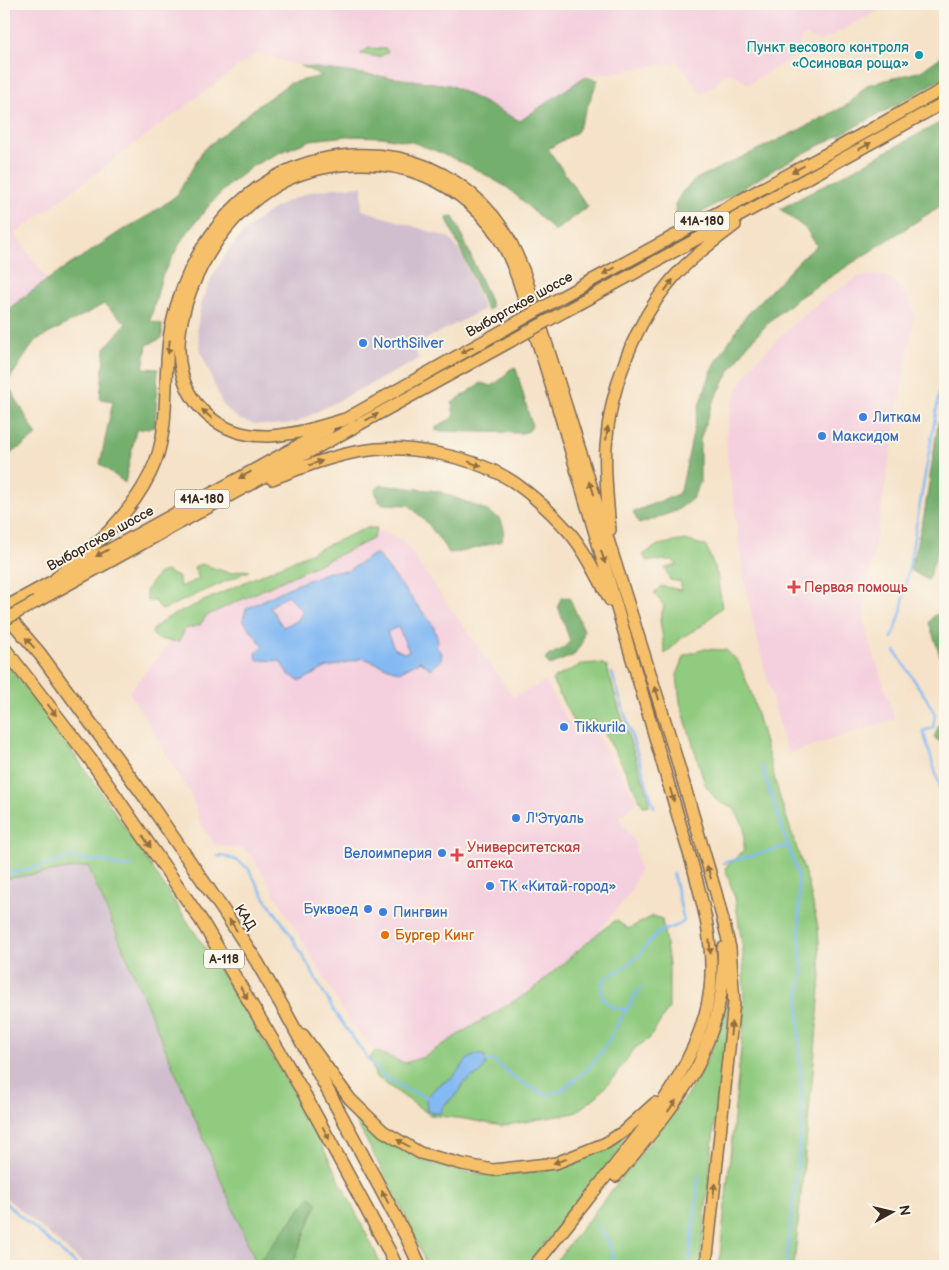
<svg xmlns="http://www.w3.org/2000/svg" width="949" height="1270" font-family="'Balsamiq Sans',sans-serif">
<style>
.built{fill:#f4cfde}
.industrial{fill:#d0bdce}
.green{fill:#91cb80;stroke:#667a4f;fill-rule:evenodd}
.forest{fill:#74af6e;stroke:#586c46}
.water{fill:#84baf3;stroke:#607288;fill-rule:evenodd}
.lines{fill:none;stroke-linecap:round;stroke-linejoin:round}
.stream{stroke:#84baf3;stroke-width:2.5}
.major-casing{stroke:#7c6a5a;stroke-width:14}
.highway-casing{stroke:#7c6a5a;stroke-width:15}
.major{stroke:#f6c06b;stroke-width:11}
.highway{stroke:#f6c06b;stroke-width:12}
.major-bridge-casing{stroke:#7c6a5a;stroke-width:14;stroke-linecap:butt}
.major-bridge{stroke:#f6c06b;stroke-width:11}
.oneway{fill:#8f6e41}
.culture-dot{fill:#0f9aa8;stroke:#fbf7ec;stroke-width:2}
.shop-dot{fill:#3f7fe0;stroke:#fbf7ec;stroke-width:2}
.health-dot{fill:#e0444e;stroke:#fbf7ec;stroke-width:2}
.food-dot{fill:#e8710a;stroke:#fbf7ec;stroke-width:2}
.labels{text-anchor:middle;stroke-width:4;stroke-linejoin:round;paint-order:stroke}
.shield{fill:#fbf7ec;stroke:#75685c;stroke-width:1}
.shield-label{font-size:12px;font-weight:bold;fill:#3b2a1e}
.culture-label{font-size:14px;fill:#0d838f;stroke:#fbf7ec;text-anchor:end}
.street-label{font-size:14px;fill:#3b2a1e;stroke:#fbf7ec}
.shop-label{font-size:14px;fill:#366cbe;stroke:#fbf7ec;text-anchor:start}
.health-label{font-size:14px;fill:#be3a42;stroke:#fbf7ec;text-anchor:start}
.food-label{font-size:14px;fill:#c56008;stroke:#fbf7ec;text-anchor:start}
</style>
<rect width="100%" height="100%" fill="#fbf7ec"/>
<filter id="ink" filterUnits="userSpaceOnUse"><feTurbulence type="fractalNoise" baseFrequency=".02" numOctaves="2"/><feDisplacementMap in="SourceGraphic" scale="10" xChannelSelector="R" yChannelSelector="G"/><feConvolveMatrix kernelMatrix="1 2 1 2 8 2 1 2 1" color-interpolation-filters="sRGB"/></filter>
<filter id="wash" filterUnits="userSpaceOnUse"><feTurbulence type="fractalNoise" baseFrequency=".0096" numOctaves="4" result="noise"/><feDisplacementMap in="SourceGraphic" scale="20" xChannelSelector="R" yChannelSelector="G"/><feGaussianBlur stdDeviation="1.12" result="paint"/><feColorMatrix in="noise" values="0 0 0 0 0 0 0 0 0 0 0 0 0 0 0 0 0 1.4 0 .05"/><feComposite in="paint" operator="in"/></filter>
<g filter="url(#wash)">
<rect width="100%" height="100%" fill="#f5e2c8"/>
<!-- built -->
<path class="built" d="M 4,4 L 891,4 L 820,42 L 807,35 L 801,38 L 797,55 L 748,84 L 737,76 L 729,73 L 722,77 L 716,85 L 701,93 L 678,62 L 584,77 L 520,121 L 450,85 L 301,66 L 256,53 L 15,234 L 47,280 L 4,312 Z
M 871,275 L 886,276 L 893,281 L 909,298 L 913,310 L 914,317 L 865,603 L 864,616 L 867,634 L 895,719 L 787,754 L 756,635 L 745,586 L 727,456 L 727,439 L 730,410 L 738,387 L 756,361 L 778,338 L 824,298 L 858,277 Z
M 372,529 L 402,539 L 513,697 L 532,688 L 545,681 L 576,736 L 591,726 L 638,802 L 619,817 L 634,842 L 639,870 L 631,891 L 597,934 L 531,991 L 464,1031 L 424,1057 L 404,1063 L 375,1051 L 351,1024 L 254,859 L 244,849 L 214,844 L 201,824 L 190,793 L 129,692 L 177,634 L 195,615 Z"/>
<!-- industrial -->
<path class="industrial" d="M 362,186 L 362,210 L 450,238 L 461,254 L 484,309 L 413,346 L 419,359 L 295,423 L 272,425 L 255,424 L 241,420 L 231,413 L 222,403 L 201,352 L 197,328 L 201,304 L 212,277 L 228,251 L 246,230 L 265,214 L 287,201 L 311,192 L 335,188 Z
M 87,866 L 257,1265 L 256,1266 L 86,1266 L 4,1196 L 4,879 Z"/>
<!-- green -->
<path class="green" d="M 369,48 L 386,49 L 388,52 L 379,57 L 360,54 Z
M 366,528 L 377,528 L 373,539 L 206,616 L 200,625 L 185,629 L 179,642 L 157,639 L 152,633 L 154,628 L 165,619 L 245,582 Z
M 685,540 L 706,546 L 717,574 L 722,607 L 703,625 L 684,636 L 665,654 L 660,620 L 664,606 L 654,593 L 661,586 L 681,590 L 681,582 L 670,580 L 665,568 L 677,565 L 673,560 L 647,561 L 643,555 L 658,545 Z
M 201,564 L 230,573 L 243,570 L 249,571 L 162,610 L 155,601 L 147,601 L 146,590 L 158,574 L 166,571 L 179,578 L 180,587 L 199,579 L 194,567 Z
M 705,649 L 726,650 L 738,661 L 751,692 L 780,798 L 808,882 L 818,927 L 821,976 L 815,1051 L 794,1266 L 719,1266 L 744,1018 L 743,951 L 735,898 L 725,868 L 744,850 L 744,826 L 733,807 L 718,802 L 705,784 L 680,702 L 677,675 L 685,655 Z
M 4,660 C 65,739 122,821 176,904 C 212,958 247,1012 279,1068 C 317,1132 349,1199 382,1266 L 292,1266 L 317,1203 L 310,1197 L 257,1265 L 88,866 L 4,879 Z
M 596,663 L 603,664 L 607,667 L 619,708 L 650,801 L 649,805 L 645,806 L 643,806 L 622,764 L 599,724 L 591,720 L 577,729 L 552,680 L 554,678 L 583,664 Z
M 653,916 L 662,919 L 669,964 L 669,1008 L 649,1039 L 635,1048 L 614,1077 L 596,1097 L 574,1113 L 502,1126 L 465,1119 L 430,1115 L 375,1076 L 370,1058 L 375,1051 L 404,1063 L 424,1057 L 464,1031 L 531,991 L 597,934 L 616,920 L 628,929 ZM 468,1059 L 470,1078 L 462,1084 L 460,1091 L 444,1105 L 441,1110 L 436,1087 L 453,1077 Z
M 730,984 L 728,1028 L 714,1128 L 700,1266 L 552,1266 L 690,1091 L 705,1064 L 717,1037 Z
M 346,1102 C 366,1120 384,1142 408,1153 C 484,1191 565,1176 634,1132 L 526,1266 L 427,1266 L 403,1210 Z"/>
<!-- forest -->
<path class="forest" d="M 945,54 L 945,77 L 891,108 L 778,167 L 683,224 L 676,215 L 675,204 L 682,192 L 696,179 L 799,130 L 849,104 L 867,85 L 921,71 Z
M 301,66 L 450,85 L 520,121 L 584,77 L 598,80 L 577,132 L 548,149 L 588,207 L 555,231 L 508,188 L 470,166 L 441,153 L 412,142 L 382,137 L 347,136 L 311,140 L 279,153 L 254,165 L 232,182 L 212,202 L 183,238 L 162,276 L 150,321 L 162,324 L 162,338 L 147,345 L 143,368 L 158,369 L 155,427 L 136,430 L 125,483 L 100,464 L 113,401 L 100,399 L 105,348 L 126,323 L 104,304 L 35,341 L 7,383 L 37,436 L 4,458 L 4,312 L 47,280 L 121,231 L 151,214 L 177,195 L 203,150 L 259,105 L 290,83 L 322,76 Z
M 945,120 L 945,203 L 795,300 L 772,319 L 747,346 L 730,371 L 712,404 L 700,440 L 700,483 L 692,499 L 676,511 L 639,524 L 633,512 L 678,494 L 682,486 L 699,405 L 713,367 L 744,318 L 802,258 L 817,246 L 806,229 L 780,209 Z
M 448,217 L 453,217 L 459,228 L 491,304 L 491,308 L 487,310 L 486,308 L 447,219 Z
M 515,367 L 517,372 L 532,426 L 529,431 L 522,433 L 436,431 L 436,427 L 454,417 L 452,403 L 481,383 L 492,386 L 504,377 L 509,370 Z
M 945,422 L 945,529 L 928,580 L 910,570 L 924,516 L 938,423 Z
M 381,485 L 438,491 L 484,509 L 500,519 L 504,528 L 502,541 L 461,552 L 449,553 L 429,525 L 409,505 L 384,504 L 379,502 L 375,490 Z
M 569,597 L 584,630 L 582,642 L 574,655 L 550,665 L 545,660 L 548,656 L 565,647 L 570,641 L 558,606 L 561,598 Z
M 940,613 L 945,613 L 945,670 L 929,623 L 933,616 Z
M 945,709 L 945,743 L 944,744 L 934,738 Z
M 310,1197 L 317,1203 L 292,1266 L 256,1266 Z"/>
<!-- water -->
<path class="water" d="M 376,553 L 433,625 L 438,641 L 436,647 L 442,653 L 441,660 L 431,669 L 420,661 L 399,672 L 363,658 L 325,668 L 301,681 L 288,674 L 280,661 L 257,660 L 256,653 L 263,646 L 243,620 L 246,609 L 288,588 L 328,572 L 347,571 ZM 287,595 L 303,611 L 298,620 L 283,627 L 270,607 ZM 398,627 L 409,651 L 404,653 L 394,648 L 387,632 Z
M 475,1055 L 484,1055 L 486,1065 L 480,1074 L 470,1078 L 462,1084 L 460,1091 L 444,1105 L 441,1110 L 441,1113 L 433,1113 L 427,1111 L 426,1099 L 436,1087 L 453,1077 L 468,1059 Z"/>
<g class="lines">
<!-- stream -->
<path class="stream" d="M 892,638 L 901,612 L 945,361
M 895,651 L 926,698 L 935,714 L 933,728 L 923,731 L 939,784 L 945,827
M 612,673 L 654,807
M 762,767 L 798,876 L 799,902 L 800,950 L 803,969 L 799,993 L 799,1046 L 802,1122 L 786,1266
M 218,856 L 227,857 L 238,861 L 248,868 L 265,898 L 289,932 L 336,1014 L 371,1063 L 383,1076 L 408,1090 L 428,1098
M 723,863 L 789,846
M 4,875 L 73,858 L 107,862 L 122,867 L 133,864
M 626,1010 L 641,987
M 484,1061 L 493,1060 L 515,1078 L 535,1090 L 548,1095 L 561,1091 L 588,1069 L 605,1047 L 626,1010 L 612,1007 L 602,997 L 602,986 L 605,978 L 622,969 L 637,957 L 652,939 L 659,932 L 679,925 L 684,921 L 673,873
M 4,1202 L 78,1266
M 596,1226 C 609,1238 611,1249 615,1266
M 689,1266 L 699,1175"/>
</g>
</g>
<g filter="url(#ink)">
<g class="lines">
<defs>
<path id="major" d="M 563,296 L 841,146 L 945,88
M 567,310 L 761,204 L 945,102
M 349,418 C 304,431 253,451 211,418 C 148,369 190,267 235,219 C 247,206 262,194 277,185 C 321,161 379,157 425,176 C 458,190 487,215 504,247 C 518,273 525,303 534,331 C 551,382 566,434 581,486 C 610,583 639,681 667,779 C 675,805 682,831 690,856 C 702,899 715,944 710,989 C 701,1060 650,1121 607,1175 C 583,1205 559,1236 534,1266
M 342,421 L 507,328
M 272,479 C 301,468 331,456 362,451 C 408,443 477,457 515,483 C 535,497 553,514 569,532 C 585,550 598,578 610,600
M 610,530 C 608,502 604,474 606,446 C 610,387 635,322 674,277 C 692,257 714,241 735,225
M 55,579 C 72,563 91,549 108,532 C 127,512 146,487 156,460 C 171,418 162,371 171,327 C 194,218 282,137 398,158 C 440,166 480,194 503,229 C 512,242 518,257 524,272 L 671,740 L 716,893 L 730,948 L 734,1002 L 706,1266
M 36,602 L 511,341
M 4,608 L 328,429
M 303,1035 L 350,1099 L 383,1131 L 420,1153 L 462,1164 L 493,1170 L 556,1163 L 606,1143 L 623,1132 L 655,1103
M 616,1176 C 644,1142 674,1108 696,1069 C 700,1063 702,1055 705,1048 C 719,1016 725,983 723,948"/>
<path id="highway" d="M 4,612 L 40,654 L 150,804 L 221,907 L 257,962 L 285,1011 L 361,1152 L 408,1240 L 420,1266
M 4,648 L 90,759 L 201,920 L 302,1090 L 388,1249 L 396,1266"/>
</defs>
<!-- major casing -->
<use href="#major" class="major-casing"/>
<!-- highway casing -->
<use href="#highway" class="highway-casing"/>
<!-- major -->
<use href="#major" class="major"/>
<!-- highway -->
<use href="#highway" class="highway"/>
<defs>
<path id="major-bridge" d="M 507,328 L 563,296
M 511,341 L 567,310
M 4,620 L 36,602"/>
</defs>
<!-- major-bridge casing -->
<use href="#major-bridge" class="major-bridge-casing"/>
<!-- major-bridge -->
<use href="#major-bridge" class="major-bridge"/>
</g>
<!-- one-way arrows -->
<defs><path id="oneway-solid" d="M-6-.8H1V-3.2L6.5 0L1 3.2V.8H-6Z" transform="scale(1.25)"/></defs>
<g class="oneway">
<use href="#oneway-solid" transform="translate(865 146) rotate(-29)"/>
<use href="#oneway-solid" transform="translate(798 169) rotate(152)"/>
<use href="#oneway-solid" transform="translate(609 271) rotate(152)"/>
<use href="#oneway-solid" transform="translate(669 285) rotate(-54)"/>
<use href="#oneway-solid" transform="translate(169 347) rotate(96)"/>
<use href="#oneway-solid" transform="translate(467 350) rotate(151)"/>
<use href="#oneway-solid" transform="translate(207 414) rotate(-138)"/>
<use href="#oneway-solid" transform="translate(372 417) rotate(-29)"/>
<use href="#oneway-solid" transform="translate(607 433) rotate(-83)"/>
<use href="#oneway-solid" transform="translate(316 463) rotate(-18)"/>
<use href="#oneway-solid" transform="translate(475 464) rotate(21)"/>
<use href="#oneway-solid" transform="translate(245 475) rotate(151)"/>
<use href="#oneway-solid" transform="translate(592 488) rotate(-108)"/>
<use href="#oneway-solid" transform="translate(102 553) rotate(151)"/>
<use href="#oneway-solid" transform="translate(603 557) rotate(73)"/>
<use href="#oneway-solid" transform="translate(30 643) rotate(-131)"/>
<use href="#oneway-solid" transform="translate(657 693) rotate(-107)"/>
<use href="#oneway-solid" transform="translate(52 710) rotate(53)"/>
<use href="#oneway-solid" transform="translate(672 795) rotate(74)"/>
<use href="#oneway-solid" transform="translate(147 842) rotate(56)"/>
<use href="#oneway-solid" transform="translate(709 872) rotate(-106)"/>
<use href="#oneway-solid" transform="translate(233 925) rotate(-123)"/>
<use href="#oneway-solid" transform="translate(710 947) rotate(85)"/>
<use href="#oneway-solid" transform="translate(244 993) rotate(59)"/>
<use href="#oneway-solid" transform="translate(731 1029) rotate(-85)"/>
<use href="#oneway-solid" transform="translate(672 1106) rotate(-54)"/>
<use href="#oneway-solid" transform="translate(326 1133) rotate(62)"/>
<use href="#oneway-solid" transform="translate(403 1143) rotate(-150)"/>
<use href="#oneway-solid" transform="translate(560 1161) rotate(162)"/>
<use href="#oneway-solid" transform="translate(714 1190) rotate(-84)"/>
<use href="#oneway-solid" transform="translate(385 1197) rotate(-118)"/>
</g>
</g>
<!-- markers -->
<circle class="culture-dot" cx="919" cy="55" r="5"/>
<g class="shop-dot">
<circle cx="363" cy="343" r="5"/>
<circle cx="863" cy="417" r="5"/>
<circle cx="822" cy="436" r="5"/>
<circle cx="564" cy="727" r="5"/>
<circle cx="516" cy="818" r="5"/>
<circle cx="442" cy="853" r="5"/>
<circle cx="490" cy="886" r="5"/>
<circle cx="368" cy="909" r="5"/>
<circle cx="383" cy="912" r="5"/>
</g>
<g class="health-dot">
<path d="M791.5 579.5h5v5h5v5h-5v5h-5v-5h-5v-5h5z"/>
<path d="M454.5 847.5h5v5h5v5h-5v5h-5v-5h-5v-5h5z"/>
</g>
<circle class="food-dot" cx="385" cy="935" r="5"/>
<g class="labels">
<!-- shield labels -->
<g class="shield">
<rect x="674.5" y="211.5" width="55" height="19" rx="4"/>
<rect x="174.5" y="489.5" width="55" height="19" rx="4"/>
<rect x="204" y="949.5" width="40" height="19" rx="4"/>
</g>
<g class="shield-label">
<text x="702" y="225">41А-180</text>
<text x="202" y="503">41А-180</text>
<text x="224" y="963">А-118</text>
</g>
<!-- culture labels -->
<g class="culture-label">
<text x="909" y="52">Пункт весового контроля<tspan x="909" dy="16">«Осиновая роща»</tspan></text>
</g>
<!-- street labels -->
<g class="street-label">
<text transform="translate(519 304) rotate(-29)" y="5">Выборгское шоссе</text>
<text transform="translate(100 538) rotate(-29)" y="5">Выборгское шоссе</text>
<text transform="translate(246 917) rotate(57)" y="5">КАД</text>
</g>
<!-- shop labels -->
<g class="shop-label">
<text x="373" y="348">NorthSilver</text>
<text x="873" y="422">Литкам</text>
<text x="832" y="441">Максидом</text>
<text x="574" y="732">Tikkurila</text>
<text x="526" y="823">Л'Этуаль</text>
<text x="432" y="858" text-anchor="end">Велоимперия</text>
<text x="500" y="891">ТК «Китай-город»</text>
<text x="358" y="914" text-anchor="end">Буквоед</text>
<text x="393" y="917">Пингвин</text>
</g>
<!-- health labels -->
<g class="health-label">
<text x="804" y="592">Первая помощь</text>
<text x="467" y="852">Университетская<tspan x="467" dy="16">аптека</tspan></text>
</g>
<!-- food labels -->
<g class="food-label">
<text x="395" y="940">Бургер Кинг</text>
</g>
</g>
<!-- margin -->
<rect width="949" height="1270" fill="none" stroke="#fbf7ec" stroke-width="20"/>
<!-- north arrow -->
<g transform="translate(892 1212) rotate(82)" stroke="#fbf7ec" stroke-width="4" paint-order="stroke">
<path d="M0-4L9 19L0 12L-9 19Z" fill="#3b2a1e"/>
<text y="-8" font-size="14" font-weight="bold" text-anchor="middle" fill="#3b2a1e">N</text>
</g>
</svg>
